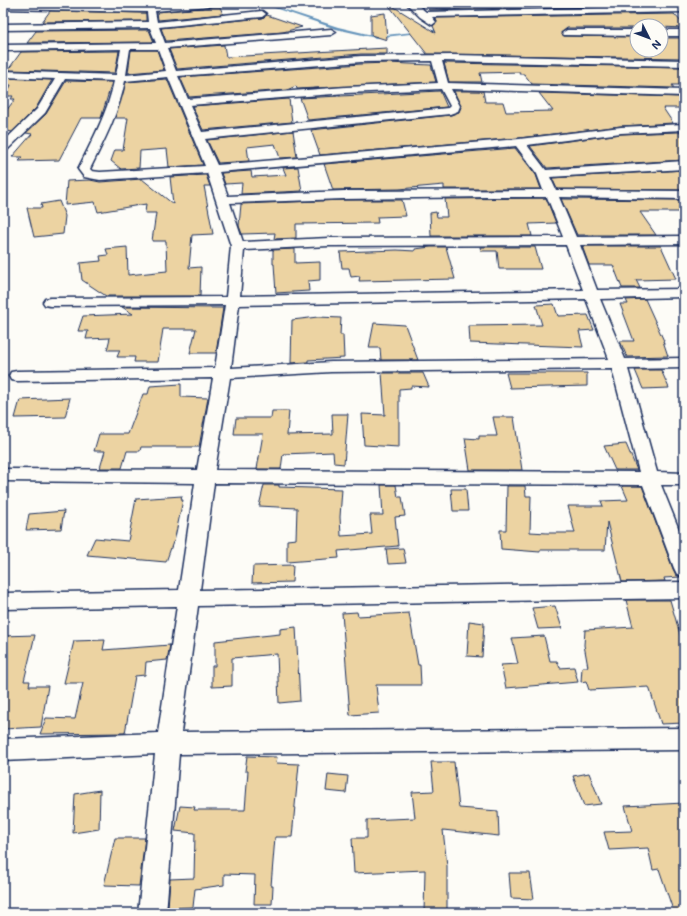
<svg xmlns="http://www.w3.org/2000/svg" width="687" height="916" font-family="Mali,sans-serif">
<style>
.lines{fill:none;stroke-linecap:round;stroke-linejoin:round}
.stream{fill:#6594bb;fill-rule:evenodd}
.building{fill:#ecd3a2;stroke:#1b2f5e}
.street-casing{stroke:#1b2f5e;stroke-width:3}
.street{fill:#fdfcf7;fill-rule:evenodd}
</style>
<rect width="100%" height="100%" fill="#fdfcf7"/>
<filter id="ink" filterUnits="userSpaceOnUse"><feTurbulence type="fractalNoise" baseFrequency=".025" numOctaves="2"/><feDisplacementMap in="SourceGraphic" scale="8" xChannelSelector="R" yChannelSelector="G"/><feConvolveMatrix kernelMatrix="1 2 1 2 8 2 1 2 1" color-interpolation-filters="sRGB"/></filter>
<g filter="url(#ink)">
<g class="lines">
<!-- stream -->
<path class="stream" d="M 260,3 L 264,3 L 338,27 L 376,36 L 442,29 L 444,30 L 376,38 L 336,29 Z"/>
</g>
<!-- building -->
<path class="building" d="M 461,3 L 597,3 L 600,6 L 429,10 L 428,9 L 461,8 L 459,4 L 462,4 Z
M 391,5 L 436,33 L 433,26 L 437,22 L 435,18 L 674,14 L 684,25 L 684,28 L 637,26 L 637,28 L 567,28 L 561,33 L 564,36 L 637,37 L 637,50 L 661,50 L 661,38 L 684,38 L 684,58 L 427,54 L 390,7 Z
M 211,7 L 220,7 L 223,14 L 158,20 L 157,12 Z
M 50,11 L 146,13 L 146,21 L 42,22 Z
M 385,13 L 387,40 L 371,35 L 371,15 Z
M 267,15 L 302,27 L 283,32 L 166,41 L 161,28 L 262,18 Z
M 149,30 L 154,42 L 27,43 L 36,31 Z
M 224,45 L 226,57 L 387,48 L 387,54 L 361,54 L 177,69 L 169,49 Z
M 131,50 L 157,50 L 164,70 L 128,73 Z
M 119,51 L 115,73 L 8,70 L 21,52 Z
M 388,63 L 431,65 L 436,82 L 297,89 L 296,86 L 287,90 L 189,97 L 180,77 L 361,64 Z
M 444,63 L 684,67 L 684,85 L 672,85 L 674,88 L 532,84 L 524,74 L 519,74 L 520,72 L 480,73 L 482,82 L 449,82 Z
M 3,78 L 52,80 L 36,108 L 12,132 L 3,130 L 3,115 L 15,99 L 11,99 L 13,96 L 6,96 L 11,85 L 3,85 Z
M 167,79 L 203,165 L 169,167 L 167,149 L 140,151 L 139,168 L 121,169 L 111,161 L 115,150 L 123,150 L 128,118 L 115,118 L 126,82 Z
M 66,81 L 112,82 L 101,118 L 81,118 L 59,160 L 19,161 L 23,157 L 12,157 L 32,134 L 26,133 L 46,114 Z
M 440,91 L 447,107 L 308,120 L 300,98 Z
M 454,91 L 483,91 L 485,102 L 503,102 L 506,112 L 553,111 L 539,93 L 681,97 L 684,101 L 684,108 L 663,108 L 673,123 L 621,126 L 519,138 L 320,155 L 311,130 L 451,115 L 459,112 L 461,107 Z
M 289,99 L 292,122 L 203,130 L 192,106 Z
M 293,131 L 297,157 L 280,158 L 275,144 L 247,147 L 249,161 L 218,163 L 207,140 Z
M 679,132 L 684,139 L 684,160 L 547,168 L 530,146 L 621,134 Z
M 515,148 L 536,175 L 541,189 L 444,189 L 444,185 L 399,189 L 333,190 L 324,164 Z
M 298,167 L 302,191 L 241,194 L 242,183 L 225,184 L 221,173 L 251,171 L 252,177 L 286,175 L 283,168 Z
M 684,170 L 684,190 L 557,189 L 552,178 Z
M 206,175 L 210,186 L 204,186 L 213,234 L 192,235 L 189,268 L 201,267 L 200,296 L 106,296 L 82,280 L 80,263 L 101,261 L 100,256 L 108,255 L 106,249 L 127,247 L 128,275 L 167,271 L 166,241 L 152,241 L 156,213 L 145,213 L 146,204 L 98,212 L 95,202 L 65,205 L 67,181 L 90,180 L 100,182 L 142,179 L 173,204 L 170,177 Z
M 546,198 L 556,223 L 529,224 L 532,236 L 431,236 L 430,213 L 436,212 L 437,217 L 447,217 L 445,199 Z
M 561,199 L 684,200 L 684,212 L 640,212 L 656,235 L 577,235 Z
M 344,200 L 402,200 L 406,216 L 377,217 L 378,223 L 296,224 L 296,238 L 274,239 L 275,233 L 242,234 L 239,226 L 241,204 Z
M 59,201 L 65,216 L 63,234 L 34,237 L 27,208 L 42,208 L 41,204 Z
M 582,246 L 661,246 L 676,279 L 636,280 L 640,288 L 622,288 L 613,265 L 589,265 Z
M 431,247 L 446,247 L 455,279 L 359,281 L 360,276 L 351,277 L 349,268 L 342,268 L 340,252 L 397,250 L 415,251 L 415,249 Z
M 480,247 L 535,247 L 541,269 L 499,269 L 497,251 L 481,251 Z
M 295,249 L 295,263 L 320,262 L 320,280 L 308,281 L 309,291 L 276,293 L 274,264 L 273,264 L 273,250 Z
M 645,299 L 664,341 L 663,341 L 668,356 L 627,357 L 620,341 L 634,341 L 620,304 L 628,304 L 626,300 Z
M 554,304 L 558,316 L 588,315 L 594,330 L 579,331 L 583,347 L 470,343 L 469,326 L 542,325 L 536,305 Z
M 122,307 L 223,308 L 216,353 L 190,353 L 196,329 L 163,329 L 158,362 L 134,362 L 135,357 L 117,357 L 120,350 L 107,350 L 110,338 L 86,339 L 88,331 L 78,331 L 83,316 L 133,314 Z
M 318,317 L 341,318 L 340,335 L 343,335 L 344,358 L 308,360 L 308,362 L 291,363 L 292,320 Z
M 374,323 L 405,325 L 418,360 L 381,360 L 380,348 L 369,348 Z
M 635,370 L 661,370 L 669,388 L 643,389 Z
M 382,373 L 423,373 L 429,387 L 411,386 L 411,388 L 399,389 L 399,447 L 364,445 L 362,414 L 385,415 Z
M 506,373 L 587,373 L 587,386 L 510,388 Z
M 181,384 L 181,397 L 208,398 L 199,447 L 141,447 L 140,451 L 127,451 L 122,468 L 100,468 L 105,451 L 94,451 L 99,434 L 128,434 L 143,394 L 148,394 L 150,386 Z
M 70,398 L 65,417 L 15,418 L 20,400 Z
M 272,411 L 289,411 L 287,435 L 333,434 L 332,414 L 348,414 L 344,464 L 334,463 L 333,452 L 283,454 L 281,469 L 257,469 L 263,434 L 234,434 L 236,418 L 271,418 Z
M 493,417 L 514,417 L 522,470 L 470,470 L 465,438 L 479,439 L 479,436 L 497,436 Z
M 626,444 L 637,470 L 615,470 L 604,446 Z
M 264,485 L 279,485 L 279,487 L 342,489 L 340,517 L 341,536 L 372,534 L 370,515 L 383,515 L 381,485 L 396,485 L 398,497 L 402,497 L 405,516 L 395,517 L 398,546 L 338,551 L 339,558 L 287,562 L 287,540 L 296,539 L 297,508 L 259,506 Z
M 507,486 L 525,486 L 526,496 L 531,496 L 530,532 L 547,533 L 575,533 L 568,506 L 603,506 L 601,501 L 628,500 L 622,486 L 642,486 L 673,569 L 676,575 L 681,577 L 664,578 L 665,581 L 622,582 L 607,522 L 605,550 L 540,550 L 540,552 L 501,549 L 500,530 L 506,530 Z
M 451,489 L 466,489 L 468,511 L 453,511 Z
M 182,496 L 181,500 L 183,500 L 174,542 L 173,542 L 166,562 L 87,555 L 95,538 L 128,541 L 136,499 Z
M 64,511 L 61,529 L 26,530 L 29,514 Z
M 403,548 L 406,563 L 388,564 L 386,549 Z
M 293,565 L 292,582 L 252,583 L 253,566 Z
M 626,600 L 670,600 L 684,648 L 684,723 L 661,724 L 649,687 L 589,690 L 586,681 L 581,682 L 582,667 L 588,667 L 584,645 L 585,630 L 633,627 Z
M 555,606 L 562,628 L 538,629 L 532,608 Z
M 357,612 L 358,616 L 409,613 L 418,665 L 420,665 L 421,685 L 376,685 L 379,713 L 350,715 L 342,613 Z
M 469,621 L 484,623 L 482,657 L 467,656 Z
M 296,627 L 300,701 L 279,703 L 277,654 L 232,658 L 232,686 L 212,687 L 212,666 L 215,666 L 215,641 L 280,634 L 280,629 Z
M 35,635 L 24,681 L 30,681 L 29,686 L 48,686 L 41,727 L 3,729 L 3,636 Z
M 544,636 L 550,661 L 557,661 L 560,668 L 574,667 L 578,682 L 506,688 L 501,665 L 518,664 L 512,638 Z
M 105,640 L 103,650 L 170,645 L 167,660 L 146,662 L 145,675 L 135,676 L 125,733 L 40,734 L 46,718 L 75,719 L 83,683 L 64,683 L 74,641 Z
M 247,756 L 277,757 L 276,763 L 299,764 L 292,837 L 275,837 L 271,886 L 273,886 L 272,904 L 254,904 L 255,875 L 224,874 L 224,885 L 195,889 L 193,907 L 168,908 L 170,879 L 194,878 L 195,833 L 175,831 L 180,806 L 195,807 L 194,810 L 245,810 L 248,771 L 245,771 Z
M 431,762 L 454,762 L 459,808 L 498,811 L 499,836 L 443,830 L 447,866 L 447,913 L 424,913 L 425,870 L 354,873 L 352,838 L 367,838 L 367,820 L 415,818 L 412,792 L 434,791 Z
M 589,773 L 601,804 L 584,806 L 573,776 Z
M 328,774 L 348,776 L 346,793 L 326,791 Z
M 100,790 L 99,829 L 73,833 L 75,794 Z
M 684,803 L 684,913 L 674,913 L 659,869 L 653,870 L 648,848 L 609,850 L 604,832 L 632,831 L 625,806 Z
M 115,838 L 145,838 L 139,886 L 104,885 Z
M 509,873 L 530,873 L 534,899 L 511,898 Z"/>
<g class="lines">
<defs>
<path id="street" d="M 3,3 L 147,6 L 147,3 L 155,3 L 155,6 L 185,3 L 214,3 L 210,6 L 155,11 L 157,22 L 262,11 L 266,14 L 262,17 L 159,27 L 165,43 L 331,29 L 336,32 L 331,35 L 167,48 L 176,71 L 361,56 L 453,55 L 684,60 L 684,66 L 442,61 L 448,83 L 684,90 L 684,96 L 451,89 L 460,106 L 458,111 L 450,114 L 205,139 L 217,165 L 519,139 L 621,127 L 684,124 L 684,130 L 621,133 L 527,145 L 546,170 L 684,161 L 684,169 L 550,177 L 556,190 L 684,191 L 684,199 L 559,197 L 576,237 L 684,236 L 684,244 L 580,245 L 597,290 L 684,289 L 684,297 L 600,299 L 625,359 L 684,358 L 684,368 L 628,369 L 657,472 L 684,473 L 684,485 L 661,485 L 684,542 L 684,576 L 677,574 L 674,568 L 643,485 L 214,483 L 200,590 L 684,582 L 684,598 L 198,606 L 181,732 L 684,728 L 684,750 L 179,754 L 166,913 L 138,913 L 155,754 L 3,761 L 3,739 L 158,733 L 177,606 L 3,609 L 3,593 L 179,590 L 195,483 L 3,481 L 3,469 L 197,470 L 213,378 L 17,381 L 11,380 L 9,376 L 11,372 L 17,371 L 215,368 L 225,305 L 50,306 L 45,305 L 43,302 L 45,299 L 50,298 L 226,297 L 231,246 L 207,173 L 100,180 L 84,177 L 78,169 C 92,141 108,112 114,81 L 65,79 L 45,113 L 7,150 L 3,151 L 3,142 L 37,109 L 55,79 L 3,77 L 3,71 L 116,75 L 121,49 L 3,51 L 3,45 L 156,43 L 150,28 L 3,30 L 3,24 L 148,22 L 147,12 L 3,9 ZM 130,49 L 158,49 L 166,71 L 126,75 ZM 432,61 L 438,83 L 346,87 L 188,99 L 178,76 L 361,62 ZM 168,77 L 205,166 L 100,172 L 92,171 L 90,169 C 104,141 119,112 125,81 ZM 441,89 L 450,106 L 448,108 L 202,132 L 190,105 L 346,93 ZM 516,146 L 537,174 L 543,190 L 344,191 L 228,196 L 219,172 ZM 488,197 L 547,197 L 563,237 L 329,238 L 243,242 L 230,203 L 344,199 ZM 566,245 L 583,290 L 240,296 L 244,250 L 329,246 ZM 586,299 L 609,359 L 331,362 L 231,368 L 239,305 ZM 612,369 L 639,472 L 215,470 L 230,378 L 331,372 Z
M 406,3 L 415,3 L 426,12 L 684,6 L 684,12 L 432,17 L 436,22 L 432,25 L 420,17 Z
M 567,30 L 637,30 L 637,36 L 564,35 L 562,33 Z
M 661,30 L 684,30 L 684,36 L 661,36 Z"/>
</defs>
<!-- street casing -->
<use href="#street" class="street-casing"/>
<!-- street -->
<use href="#street" class="street"/>
</g>
</g>
<!-- margin -->
<rect width="687" height="916" fill="none" stroke="#fdfcf7" stroke-width="16"/>
<rect x="8" y="8" width="671" height="900" fill="none" stroke="#1b2f5e" stroke-width="1.5" filter="url(#ink)"/>
<!-- north arrow -->
<g transform="translate(649 38) rotate(132)"><circle r="19" fill="#fdfcf7" stroke="#a3aaba"/>
<path d="M0-3L7 15L0 10L-7 15Z" fill="#1b2f5e"/>
<text y="-6" font-size="11" font-weight="bold" text-anchor="middle" fill="#1b2f5e">N</text>
</g>
</svg>
